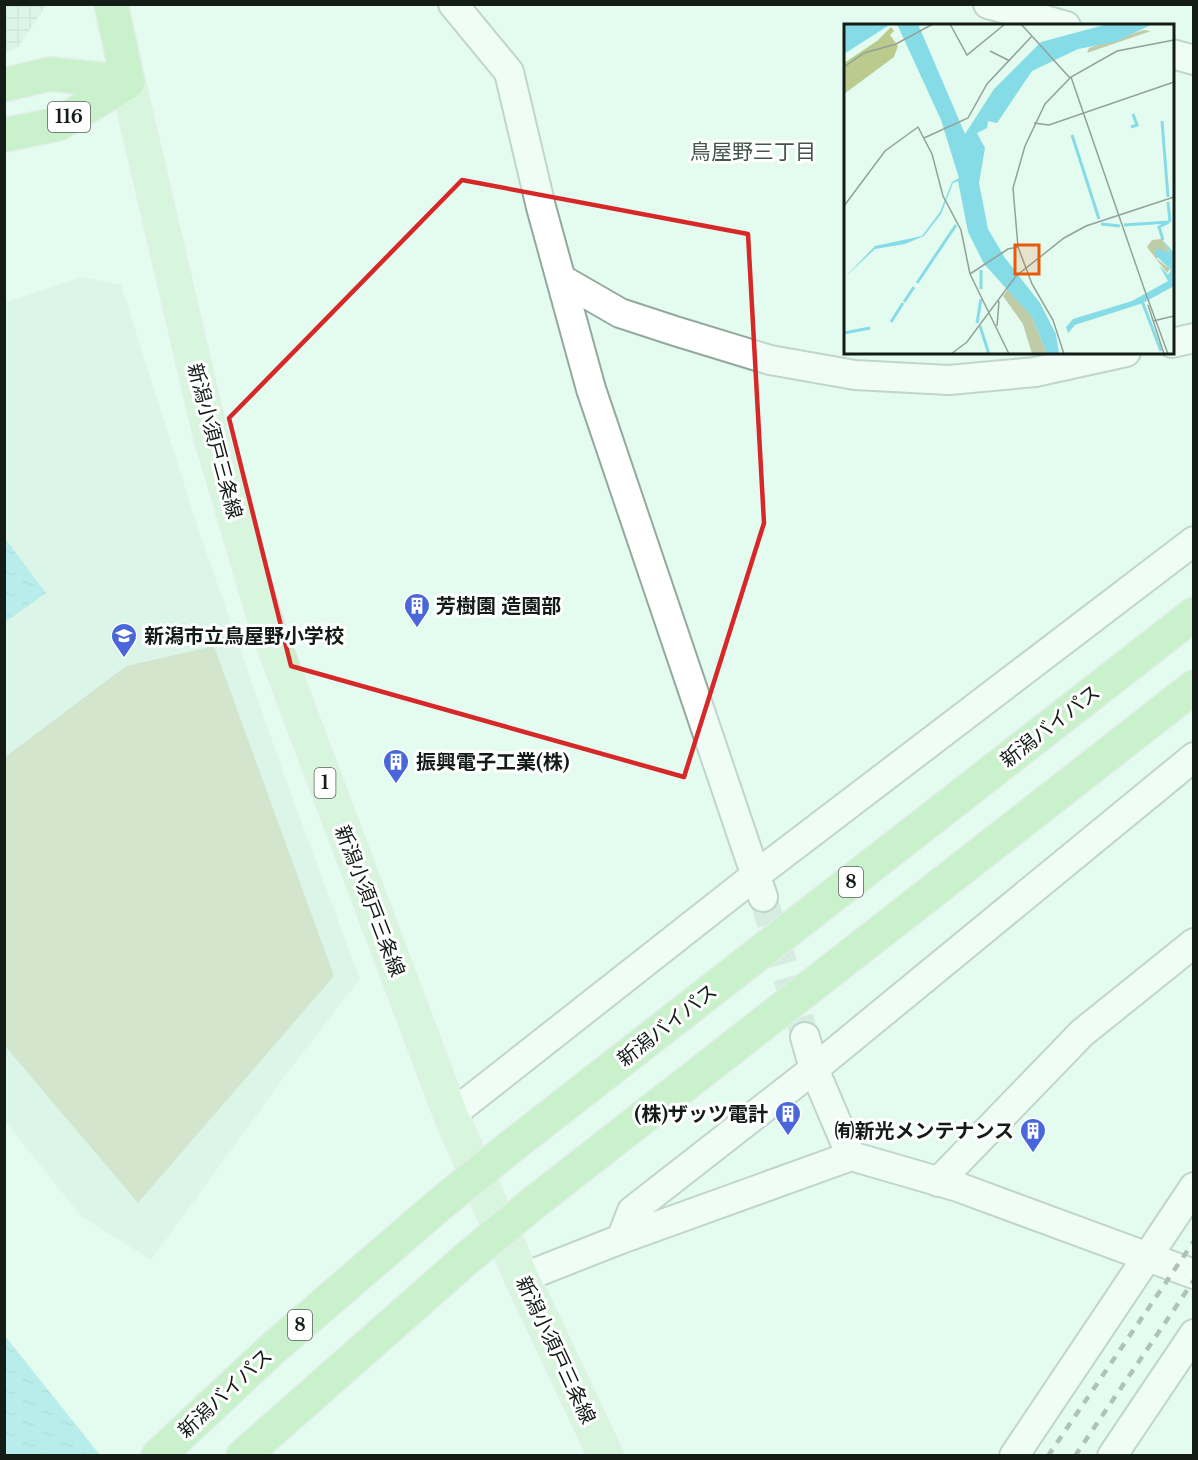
<svg xmlns="http://www.w3.org/2000/svg" width="1198" height="1460" font-family="'Libre Baskerville','Noto Sans JP',serif">
<style>
.built{fill:#d1efdf}
.industrial{fill:url(#industrial-grid)}
.pitch{fill:#c0cba7}
.water{fill:url(#water-ripples)}
.lines{fill:none;stroke-linecap:round;stroke-linejoin:round}
.minor-tunnel{stroke:#c5dacf;stroke-width:28;stroke-dasharray:28 14;stroke-linecap:butt}
.minor-casing{stroke:#94a99e;stroke-width:32}
.major-casing{stroke:#dedfdf;stroke-width:36}
.highway-casing{stroke:#dedfdf;stroke-width:36}
.minor{stroke:#fff;stroke-width:28}
.major{stroke:#cbefc7;stroke-width:33}
.highway{stroke:#a8e4a1;stroke-width:33}
.rail{stroke:#6e7d75;stroke-width:4.5;stroke-dasharray:8 8;stroke-linecap:butt}
.highway-bridge-casing{stroke:#dedfdf;stroke-width:36;stroke-linecap:butt}
.highway-bridge{stroke:#a8e4a1;stroke-width:33}
.marked{fill:none;stroke:#d62828;stroke-width:4.5;stroke-linejoin:round}
.labels{text-anchor:middle;stroke-width:6;stroke-linejoin:round;paint-order:stroke}
.shield{fill:#fff;stroke:#5a605d;stroke-width:1.5}
.shield-label{font-size:18px;font-weight:bold;fill:#141c18}
.street-label{font-size:20px;fill:#141c18;stroke:#fff}
.poi-label{font-size:20px;font-weight:bold;fill:#141c18;stroke:#fff;text-anchor:start}
.neighbourhood-label{font-size:21px;fill:#43564c;stroke:#fff}
.inset-river{fill:none;stroke:#86dce6;stroke-width:3}
.inset-road{fill:none;stroke:#91a299;stroke-width:1.5}
.view{fill:#e8590c;fill-opacity:0.15;stroke:#e8590c;stroke-width:3}
.inset-edge{fill:none;stroke:#141c18;stroke-width:3}
</style>
<defs>
<pattern id="industrial-grid" width="8" height="8" patternUnits="userSpaceOnUse" patternTransform="scale(1.5)"><rect width="8" height="8" fill="#d1efdf"/><path d="M0 4h8M4 0v8" fill="none" stroke="#b3ccbf"/></pattern>
<pattern id="water-ripples" width="26" height="14" patternUnits="userSpaceOnUse" patternTransform="scale(1.5)"><rect width="26" height="14" fill="#86dce6"/><path d="M2 4q2-2 4 0t4 0M15 11q2-2 4 0t4 0" fill="none" stroke="#73bcc5"/></pattern>
</defs>
<rect width="100%" height="100%" fill="#e4fbef"/>
<!-- built -->
<path class="built" d="M 82,277 L 121,285 L 198,528 L 289,789 L 360,979 L 290,1069 L 151,1260 L 81,1216 L 5,1121 L 4,303 Z"/>
<!-- industrial -->
<path class="industrial" d="M 4,5 L 46,5 L 18,47 L 5,53 Z"/>
<!-- pitch -->
<path class="pitch" d="M 214,646 L 334,976 L 138,1203 L 5,1046 L 5,757 L 126,666 Z"/>
<!-- water -->
<path class="water" d="M 4,537 L 46,593 L 5,622 L 4,621 Z
M 4,1336 L 5,1336 L 100,1455 L 5,1455 Z"/>
<g class="lines">
<!-- minor-tunnel -->
<path class="minor-tunnel" d="M 763,897 L 805,1037"/>
<defs>
<path id="minor" d="M 453,4 L 509,72 L 541,207 L 591,389 L 763,897
M 988,4 L 1066,26
M 1172,54 L 1194,60
M 561,279 L 620,313 L 675,331 L 770,360 L 855,375 L 949,380 L 1035,372 L 1126,352
M 1172,343 L 1194,338
M 805,1037 L 814,1069 L 851,1156
M 451,1115 L 756,875 L 1194,541
M 938,1182 L 1082,1033 L 1194,943
M 621,1239 L 632,1211 L 814,1069 L 1194,757
M 522,1278 L 621,1239 L 851,1156 L 958,1187 L 1194,1274
M 1014,1456 L 1194,1187
M 1112,1456 L 1194,1334"/>
<path id="major" d="M 128,82 L 210,433 L 269,632 L 451,1115 L 522,1278 L 606,1456"/>
<path id="highway" d="M 111,4 L 128,82
M 4,85 L 50,74 L 128,82
M 4,135 L 58,124 L 128,82
M 508,1149 L 1194,614
M 531,1205 L 1194,687
M 158,1456 L 270,1351 L 439,1205
M 243,1456 L 465,1260"/>
</defs>
<!-- minor casing -->
<use href="#minor" class="minor-casing"/>
<!-- major casing -->
<use href="#major" class="major-casing"/>
<!-- highway casing -->
<use href="#highway" class="highway-casing"/>
<!-- minor -->
<use href="#minor" class="minor"/>
<!-- major -->
<use href="#major" class="major"/>
<!-- highway -->
<use href="#highway" class="highway"/>
<!-- rail -->
<path class="rail" d="M 1048,1456 L 1194,1241
M 1075,1456 L 1194,1280"/>
<defs>
<path id="highway-bridge" d="M 439,1205 L 508,1149
M 465,1260 L 531,1205"/>
</defs>
<!-- highway-bridge casing -->
<use href="#highway-bridge" class="highway-bridge-casing"/>
<!-- highway-bridge -->
<use href="#highway-bridge" class="highway-bridge"/>
</g>
<!-- marked area -->
<path d="M0 0H1198V1460H0ZM 462,180 L 748,234 L 764,523 L 684,777 L 291,666 L 229,418 Z" fill="#e4fbef" fill-opacity=".55" fill-rule="evenodd"/>
<path class="marked" d="M 462,180 L 748,234 L 764,523 L 684,777 L 291,666 L 229,418 Z"/>
<!-- icons -->
<defs>
<symbol id="building-pin" viewBox="-11 -11 22 30"><path d="M0 17L-7.5 6A9.5 9.5 0 1 1 7.5 6Z" fill="#4967da" stroke="#fff"/><path d="M-4-6H4V6H1V3H-1V6H-4ZM-2.5-4.3h1.7v1.8h-1.7ZM.8-4.3h1.7v1.8H.8ZM-2.5-1h1.7V.8h-1.7ZM.8-1h1.7V.8H.8Z" fill="#fff"/></symbol>
<symbol id="school-pin" viewBox="-11 -11 22 30"><path d="M0 17L-7.5 6A9.5 9.5 0 1 1 7.5 6Z" fill="#4967da" stroke="#fff"/><path d="M0-5L7-2L0 1L-7-2ZM-4 1L0 2.5L4 1V4Q0 6-4 4Z" fill="#fff"/></symbol>
</defs>
<g fill-rule="evenodd">
<use href="#building-pin" x="402" y="591" width="30" height="40"/>
<use href="#school-pin" x="109" y="621" width="30" height="40"/>
<use href="#building-pin" x="381" y="747" width="30" height="40"/>
<use href="#building-pin" x="773" y="1099" width="30" height="40"/>
<use href="#building-pin" x="1018" y="1116" width="30" height="40"/>
</g>
<g class="labels">
<!-- shield labels -->
<g class="shield">
<rect x="48" y="102" width="42" height="30" rx="4.5"/>
<rect x="314.5" y="768" width="21" height="30" rx="4.5"/>
<rect x="839" y="867" width="24" height="30" rx="4.5"/>
<rect x="288" y="1310" width="24" height="30" rx="4.5"/>
</g>
<g class="shield-label">
<text x="69" y="123">116</text>
<text x="325" y="789">1</text>
<text x="851" y="888">8</text>
<text x="300" y="1331">8</text>
</g>
<!-- street labels -->
<g class="street-label">
<text transform="translate(215 441) rotate(75)" y="7">新潟小須戸三条線</text>
<text transform="translate(1050 726) rotate(-38)" y="7">新潟バイパス</text>
<text transform="translate(370 901) rotate(69)" y="7">新潟小須戸三条線</text>
<text transform="translate(667 1025) rotate(-38)" y="7">新潟バイパス</text>
<text transform="translate(556 1350) rotate(65)" y="7">新潟小須戸三条線</text>
<text transform="translate(225 1393) rotate(-43)" y="7">新潟バイパス</text>
</g>
<!-- poi labels -->
<g class="poi-label">
<text x="436" y="613">芳樹園 造園部</text>
<text x="144" y="643">新潟市立鳥屋野小学校</text>
<text x="416" y="769">振興電子工業(株)</text>
<text x="768" y="1121" text-anchor="end">(株)ザッツ電計</text>
<text x="1014" y="1138" text-anchor="end">㈲新光メンテナンス</text>
</g>
<!-- neighbourhood labels -->
<g class="neighbourhood-label">
<text x="753" y="159">鳥屋野三丁目</text>
</g>
</g>
<!-- overview -->
<g transform="translate(844 24)">
<rect width="330" height="330" fill="#e4fbef"/>
<path d="M 318,215 L 326,229 L 314,229 L 313,235 L 326,245 L 323,249 L 303,223 L 308,216 ZM 165,264 L 188,293 L 203,330 L 188,330 L 179,300 L 159,272 Z" fill="#c0cba7"/>
<path d="M 47,3 L 50,7 L 46,11 L 54,22 L 50,33 L 0,70 L 0,39 L 33,17 Z" fill="#bacb8d"/>
<path d="M 300,6 L 307,7 L 243,29 L 245,24 Z" fill="#c0cba7"/>
<path d="M 0,0 L 47,0 L 0,30 ZM 53,0 L 74,0 L 121,110 L 150,65 L 197,18 L 264,0 L 309,0 L 271,18 L 234,25 L 188,47 L 153,99 L 144,97 L 143,104 L 133,109 L 141,124 L 135,159 L 144,205 L 161,234 L 196,279 L 212,310 L 215,330 L 203,330 L 188,293 L 140,240 L 124,208 L 114,157 L 109,159 L 97,190 L 80,212 L 61,220 L 31,225 L 0,254 L 31,222 L 78,212 L 96,188 L 108,158 L 115,154 L 97,96 ZM 319,216 L 330,229 L 330,262 L 299,279 L 231,301 L 224,309 L 222,303 L 229,295 L 288,277 L 324,257 L 315,241 L 324,251 L 327,246 L 311,231 L 312,224 L 326,229 Z" fill="#86dce6"/>
<path class="inset-river" d="M 318,97 L 324,173M 287,103 L 293,101 L 289,90M 228,111 L 255,195M 324,178 L 326,198M 257,200 L 276,202M 280,201 L 325,198M 319,216 L 315,203 L 325,198M 73,259 L 112,201M 137,265 L 137,246M 298,277 L 317,327M 60,278 L 70,263M 47,298 L 59,279M 133,299 L 137,275M 136,302 L 145,330M 0,309 L 26,304"/>
<path class="inset-road" d="M 106,0 L 123,31 L 161,0M 177,0 L 226,54M 146,27 L 166,37M 0,43 L 20,29 L 52,20 L 89,0M 190,99 L 205,101 L 330,58M 80,114 L 124,94 L 143,60 L 188,12M 0,182 L 41,127 L 74,103 L 88,130 L 99,172 L 117,206 L 126,250M 174,223 L 188,260 L 209,296 L 220,330M 174,223 L 169,164 L 181,122 L 201,80 L 227,53M 126,250 L 165,330M 126,250 L 164,225 L 174,223M 302,270 L 324,330M 303,273 L 227,53 L 273,27 L 330,16M 304,281 L 320,330M 309,297 L 330,292M 153,302 L 155,277M 107,330 L 123,318 L 172,252 L 220,214 L 242,202 L 330,173"/>
<path class="view" d="M 171,221 L 195,221 L 195,250 L 171,250 Z"/>
<rect width="330" height="330" class="inset-edge"/>
</g>
<!-- border -->
<rect width="1198" height="1460" fill="none" stroke="#141c18" stroke-width="12"/>
</svg>
